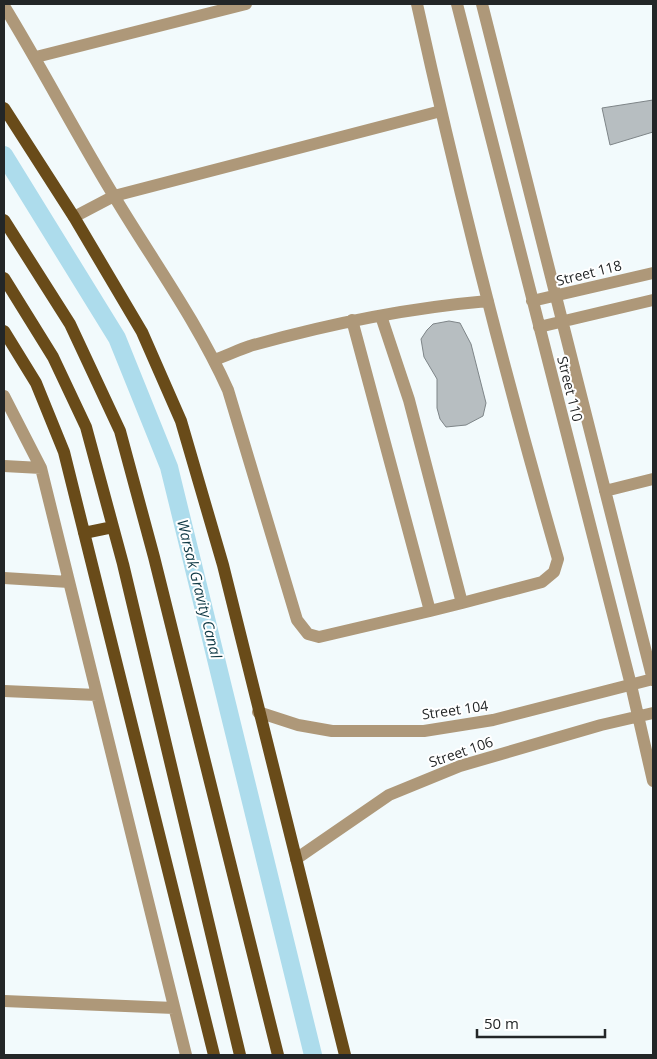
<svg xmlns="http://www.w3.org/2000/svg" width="657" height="1059" font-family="'Open Sans',sans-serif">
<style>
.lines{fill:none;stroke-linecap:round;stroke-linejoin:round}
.canal{stroke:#addcec;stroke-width:18}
.building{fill:#b7bec1;stroke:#7e8588}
.minor{stroke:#ae9879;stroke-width:12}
.major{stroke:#694b19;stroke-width:12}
.labels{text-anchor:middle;stroke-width:4;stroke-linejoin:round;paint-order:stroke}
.street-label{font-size:14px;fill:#232627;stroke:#fff}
.water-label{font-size:15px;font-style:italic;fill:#0f3945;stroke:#fff}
</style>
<rect width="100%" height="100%" fill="#f2fafc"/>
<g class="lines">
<!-- canal -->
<path class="canal" d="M 4,155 L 117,338 L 169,467 L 313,1055"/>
</g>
<!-- building -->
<path class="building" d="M 653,100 L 653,132 L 610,145 L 602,108 Z
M 449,321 L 460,323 L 471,344 L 486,403 L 483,416 L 466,425 L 446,427 L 440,419 L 437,408 L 437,379 L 424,357 L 421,339 L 427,330 L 433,324 Z"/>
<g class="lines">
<!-- minor -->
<path class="minor" d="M 417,4 C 458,190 505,375 558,559 L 554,572 L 542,582 L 462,603
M 457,4 L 631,685 L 653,781
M 482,4 L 653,680
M 4,6 C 42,68 76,134 114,196 C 153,261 197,321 228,390 L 297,620 L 308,634 L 319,637 L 430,611 L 352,320
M 36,57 L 246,4
M 74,217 L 114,196 L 441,111
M 532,301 L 653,273
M 381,316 L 409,400 L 462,603 L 430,611
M 539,327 L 653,300
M 214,360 C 226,356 238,350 250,346 C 328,324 407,308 488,301
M 4,396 L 41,468 L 186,1055
M 4,466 L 41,468
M 605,491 L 653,479
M 4,578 L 69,582
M 4,691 L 97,695
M 258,712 L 298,725 L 332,731 L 424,731 L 493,720 L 653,679
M 296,859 L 389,795 L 460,766 L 601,725 L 653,713
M 4,1001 L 174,1008"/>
<!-- major -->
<path class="major" d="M 4,108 L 74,217 L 142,332 L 181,421 L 223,565 L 345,1055
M 4,220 L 70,324 L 120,431 L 154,557 L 278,1055
M 4,278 L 53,357 L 86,427 L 123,564 L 240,1055
M 4,331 L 36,383 L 64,452 L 214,1055
M 84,533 L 113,527"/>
</g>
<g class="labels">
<!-- street labels -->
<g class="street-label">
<text transform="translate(589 273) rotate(-14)" y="5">Street 118</text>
<text transform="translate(570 389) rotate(76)" y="5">Street 110</text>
<text transform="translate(455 710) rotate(-8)" y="5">Street 104</text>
<text transform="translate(461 752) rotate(-19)" y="5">Street 106</text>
</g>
<!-- water labels -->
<g class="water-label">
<text transform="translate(199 589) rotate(76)" y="5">Warsak Gravity Canal</text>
</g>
</g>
<!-- border -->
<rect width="657" height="1059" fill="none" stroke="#232627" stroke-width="10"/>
<!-- scale -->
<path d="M477 1029v8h128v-8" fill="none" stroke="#232627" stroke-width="2.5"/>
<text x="484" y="1029" font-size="15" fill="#232627" stroke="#ffffff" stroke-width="4" paint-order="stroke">50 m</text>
</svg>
